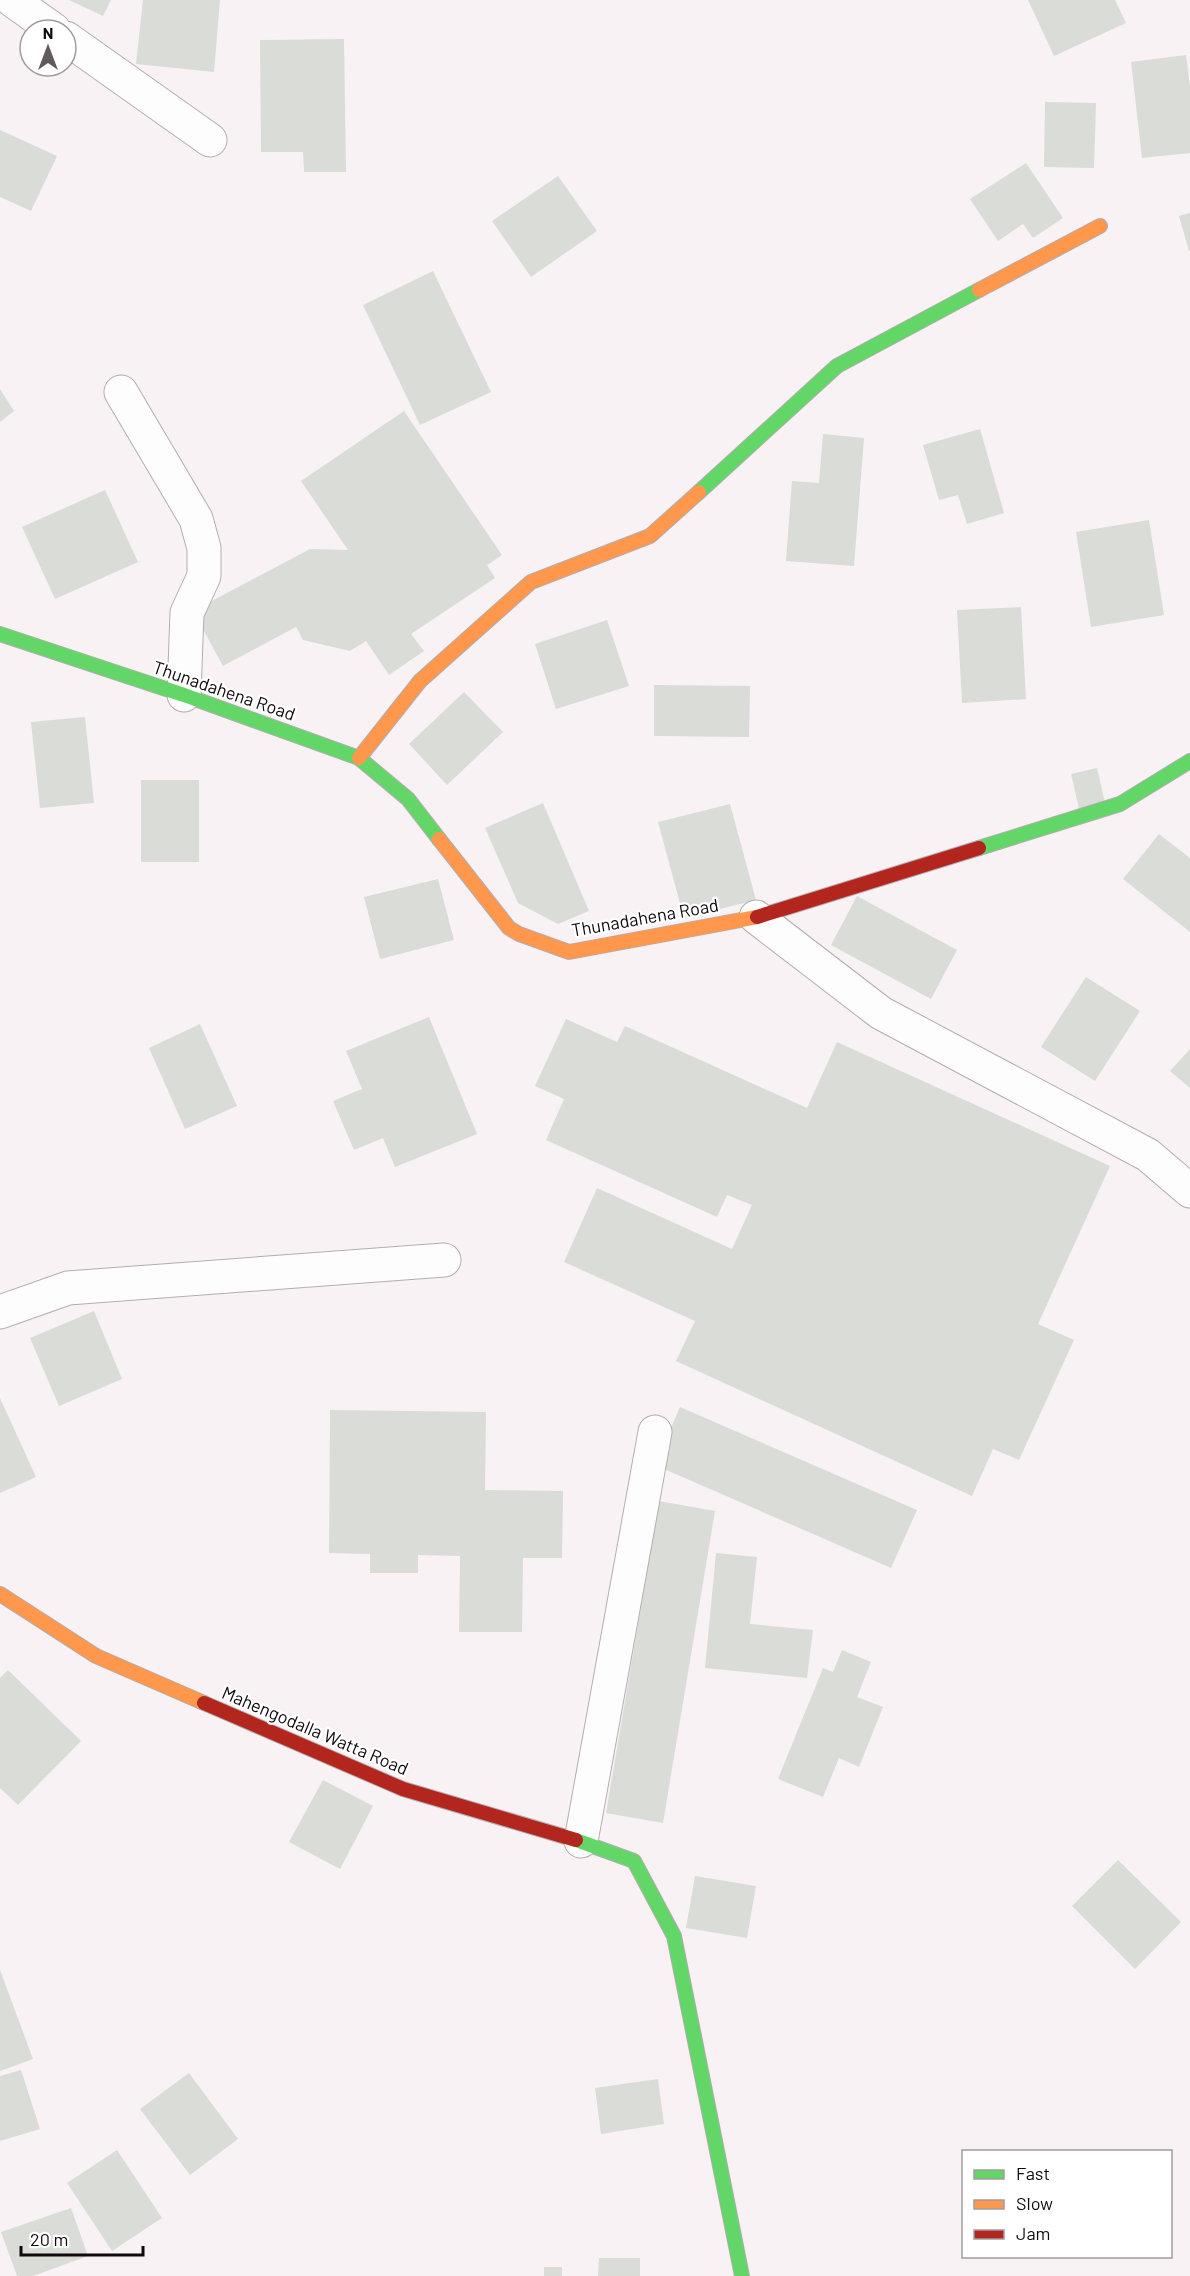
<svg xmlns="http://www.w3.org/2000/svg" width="1190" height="2276" font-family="Barlow,sans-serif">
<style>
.building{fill:#dadcd7}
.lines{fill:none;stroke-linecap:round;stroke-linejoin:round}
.street-casing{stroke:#b4adb1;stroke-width:35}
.fast-casing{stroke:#b4adb1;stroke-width:16}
.slow-casing{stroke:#b4adb1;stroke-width:16}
.jam-casing{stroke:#b4adb1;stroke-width:16}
.street{stroke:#fefdfe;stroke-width:33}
.fast{stroke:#63d668;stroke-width:14}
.slow{stroke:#ff974d;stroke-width:14}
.jam{stroke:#b3261e;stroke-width:14}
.labels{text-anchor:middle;stroke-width:4.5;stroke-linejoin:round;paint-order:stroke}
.street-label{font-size:18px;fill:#11090d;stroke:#fff}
</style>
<rect width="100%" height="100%" fill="#f8f2f5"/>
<!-- building -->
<path class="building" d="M 69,0 L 111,0 L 103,16 Z
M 143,0 L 220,0 L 214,72 L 136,64 Z
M 1028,0 L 1115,0 L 1126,23 L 1054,56 Z
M 344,39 L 346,172 L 304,172 L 303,152 L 261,152 L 260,40 Z
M 1186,55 L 1190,87 L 1190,153 L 1142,158 L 1131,62 Z
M 1045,102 L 1096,103 L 1094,168 L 1044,167 Z
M 0,130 L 57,156 L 31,211 L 0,197 Z
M 1026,163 L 1063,218 L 1033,238 L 1023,224 L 998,241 L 970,199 Z
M 558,176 L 597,231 L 531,277 L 492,221 Z
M 1190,213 L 1190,251 L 1189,251 L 1179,216 Z
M 433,271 L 491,392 L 420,425 L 363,305 Z
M 0,389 L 14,411 L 0,422 Z
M 404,411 L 502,555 L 487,565 L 495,578 L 411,634 L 424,651 L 389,675 L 366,641 L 350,651 L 303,640 L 296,627 L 223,666 L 193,611 L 310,549 L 348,550 L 301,481 Z
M 980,429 L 1004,513 L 967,524 L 958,495 L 939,500 L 923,445 Z
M 823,434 L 864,438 L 854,566 L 786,561 L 792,481 L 819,483 Z
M 105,490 L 138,562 L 55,599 L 22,527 Z
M 1149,520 L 1164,615 L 1091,627 L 1076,532 Z
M 1021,607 L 1026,699 L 962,703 L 957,610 Z
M 607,620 L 629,686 L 556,709 L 535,644 Z
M 654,685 L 750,686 L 749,737 L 654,736 Z
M 464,692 L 503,732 L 447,785 L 409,744 Z
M 85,717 L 94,803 L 40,808 L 31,722 Z
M 1097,768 L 1106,807 L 1080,813 L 1071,774 Z
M 141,780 L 199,780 L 199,862 L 141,862 Z
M 543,803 L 589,911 L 558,924 L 518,903 L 485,828 Z
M 730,804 L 756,900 L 684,918 L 658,822 Z
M 1159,834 L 1190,858 L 1190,932 L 1123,879 Z
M 438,879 L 454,940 L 380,959 L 364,897 Z
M 857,896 L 957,950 L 931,999 L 831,945 Z
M 1086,977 L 1140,1011 L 1095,1081 L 1041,1047 Z
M 429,1017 L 477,1134 L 395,1167 L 383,1138 L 354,1150 L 333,1101 L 362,1089 L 346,1051 Z
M 566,1019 L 617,1042 L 625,1026 L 807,1108 L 837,1042 L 1110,1166 L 1038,1324 L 1074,1340 L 1019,1460 L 993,1449 L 972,1496 L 676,1361 L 695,1321 L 564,1262 L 597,1188 L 732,1249 L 752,1205 L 727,1195 L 717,1217 L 546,1140 L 564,1099 L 535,1086 Z
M 200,1024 L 237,1106 L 185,1129 L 149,1048 Z
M 1190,1049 L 1190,1088 L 1170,1071 Z
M 94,1311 L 122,1379 L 59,1406 L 30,1338 Z
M 0,1398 L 36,1477 L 0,1493 Z
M 680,1407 L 917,1510 L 891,1568 L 655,1465 Z
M 330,1410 L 486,1412 L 485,1490 L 563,1491 L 562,1558 L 523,1558 L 522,1632 L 459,1632 L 460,1556 L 418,1555 L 418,1573 L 370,1573 L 370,1554 L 329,1553 Z
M 659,1501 L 715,1511 L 663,1823 L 606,1813 Z
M 716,1553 L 757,1557 L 750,1624 L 813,1630 L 807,1678 L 705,1668 Z
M 842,1650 L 871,1662 L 857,1697 L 883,1707 L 859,1767 L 839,1758 L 823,1797 L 778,1779 L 823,1668 L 833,1672 Z
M 8,1670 L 81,1741 L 18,1805 L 0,1788 L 0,1678 Z
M 323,1780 L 373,1806 L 340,1869 L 289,1842 Z
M 1118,1860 L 1181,1922 L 1135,1969 L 1072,1906 Z
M 695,1876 L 756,1886 L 747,1938 L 686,1928 Z
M 0,1970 L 33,2059 L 0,2071 Z
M 21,2070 L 40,2129 L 0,2141 L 0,2076 Z
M 189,2073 L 238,2139 L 190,2175 L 140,2109 Z
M 658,2079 L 664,2124 L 601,2134 L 595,2088 Z
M 117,2150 L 162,2218 L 112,2251 L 67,2183 Z
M 71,2208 L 88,2256 L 33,2276 L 17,2276 L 1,2232 Z
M 599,2258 L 640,2258 L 640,2276 L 598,2276 Z
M 544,2267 L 562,2267 L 562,2276 L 544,2276 Z"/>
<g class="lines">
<defs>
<path id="street" d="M 12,0 L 54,30
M 66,38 L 210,140
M 121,392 L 196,519 L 204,548 L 204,576 L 187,613 L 184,695
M 756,917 L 881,1013 L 1148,1155 L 1190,1191
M 0,1312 L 68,1288 L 444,1260
M 581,1841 L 655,1432"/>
<path id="fast" d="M 699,492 L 837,366 L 979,290
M 0,634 L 184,695 L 359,758 L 408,799 L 439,839
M 979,848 L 1120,804 L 1190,761
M 576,1840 L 634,1861 L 674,1936 L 742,2276"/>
<path id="slow" d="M 979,290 L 1100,226
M 359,758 L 420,681 L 531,582 L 650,536 L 699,492
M 439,839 L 509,928 L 519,934 L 569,952 L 757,917
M 0,1594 L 96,1656 L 204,1703"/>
<path id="jam" d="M 757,917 L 979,848
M 204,1703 L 403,1789 L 576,1840"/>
</defs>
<!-- street casing -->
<use href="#street" class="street-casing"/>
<!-- fast casing -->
<use href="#fast" class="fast-casing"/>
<!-- slow casing -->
<use href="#slow" class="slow-casing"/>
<!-- jam casing -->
<use href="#jam" class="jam-casing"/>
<!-- street -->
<use href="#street" class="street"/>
<!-- fast -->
<use href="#fast" class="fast"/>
<!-- slow -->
<use href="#slow" class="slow"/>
<!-- jam -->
<use href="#jam" class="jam"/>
</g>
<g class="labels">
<!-- street labels -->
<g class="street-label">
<text transform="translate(224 691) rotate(19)" y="6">Thunadahena Road</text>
<text transform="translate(645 918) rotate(-10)" y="6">Thunadahena Road</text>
<text transform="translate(315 1731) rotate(23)" y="6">Mahengodalla Watta Road</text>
</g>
</g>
<!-- legend -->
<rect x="962" y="2150" width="210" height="108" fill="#ffffff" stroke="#a09d9e" stroke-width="1.5"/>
<rect x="974" y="2170" width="30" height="9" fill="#63d668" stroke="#a09d9e" stroke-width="1.5"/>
<text x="1016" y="2180" font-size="18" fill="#11090d">Fast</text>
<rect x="974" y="2200" width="30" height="9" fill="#ff974d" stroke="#a09d9e" stroke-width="1.5"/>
<text x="1016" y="2210" font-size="18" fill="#11090d">Slow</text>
<rect x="974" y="2230" width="30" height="9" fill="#b3261e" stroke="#a09d9e" stroke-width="1.5"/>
<text x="1016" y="2240" font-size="18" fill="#11090d">Jam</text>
<!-- north arrow -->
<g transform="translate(48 48)"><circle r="28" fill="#ffffff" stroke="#a09d9e" stroke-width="1.5"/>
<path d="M0-4.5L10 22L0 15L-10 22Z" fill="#625b5e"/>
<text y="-9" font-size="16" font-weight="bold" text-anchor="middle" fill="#11090d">N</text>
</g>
<!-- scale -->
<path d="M21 2246v9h122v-9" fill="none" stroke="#11090d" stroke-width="3"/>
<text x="30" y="2246" font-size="18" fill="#11090d" stroke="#ffffff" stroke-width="4.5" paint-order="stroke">20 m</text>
</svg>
